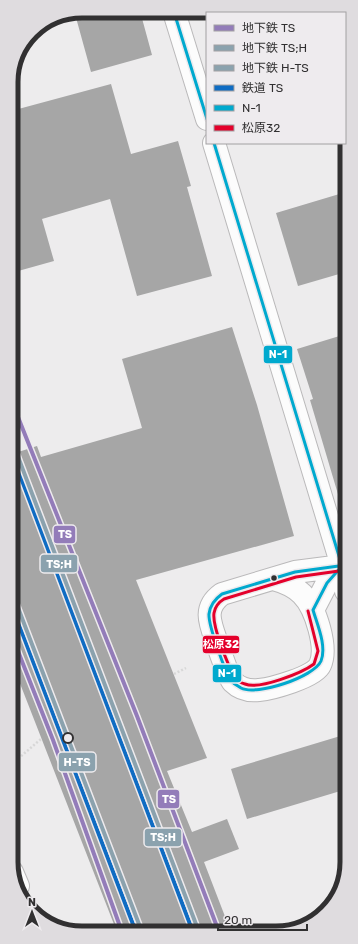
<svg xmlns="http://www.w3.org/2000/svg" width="358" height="944" font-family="Rubik,'Noto Sans JP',sans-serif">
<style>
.building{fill:#a6a6a6}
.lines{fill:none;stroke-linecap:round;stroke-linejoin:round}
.minor-casing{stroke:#bab9ba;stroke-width:24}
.secondary-casing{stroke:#bab9ba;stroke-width:24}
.path{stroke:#d7d7d7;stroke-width:2.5;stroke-dasharray:2 2;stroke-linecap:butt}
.minor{stroke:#fcfcfc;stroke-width:22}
.secondary{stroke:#fcfcfc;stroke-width:22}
.bus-1-casing{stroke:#eeebee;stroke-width:6}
.bus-2-casing{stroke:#eeebee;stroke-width:6}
.bus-1{stroke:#00a9ce;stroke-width:3}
.bus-2{stroke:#e4002b;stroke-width:3}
.rail-1-casing{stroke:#eeebee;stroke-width:7}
.rail-1{stroke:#0f6cc3;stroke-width:4}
.metro-1-casing{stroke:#eeebee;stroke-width:7}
.metro-2-casing{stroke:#eeebee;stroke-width:7}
.metro-3-casing{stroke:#eeebee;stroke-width:7}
.metro-1{stroke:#937cb9;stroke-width:4}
.metro-2{stroke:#8ba2ae;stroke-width:4}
.metro-3{stroke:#8ba2ae;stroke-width:4}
.bus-dot{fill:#313031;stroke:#eeebee;stroke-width:1.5}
.stop-dot{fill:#eeebee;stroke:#313031;stroke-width:2}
.rim{fill:none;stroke:#313031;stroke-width:5}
.line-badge{stroke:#eeebee;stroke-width:1.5}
.badge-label{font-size:11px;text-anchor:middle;font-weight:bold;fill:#fff}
</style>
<rect width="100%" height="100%" fill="#edeced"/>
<!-- building -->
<path class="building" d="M 82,11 L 140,11 L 152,55 L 91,72 L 75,14 Z
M 111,84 L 131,154 L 178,141 L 191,186 L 187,187 L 212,276 L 137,296 L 110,199 L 42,219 L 54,261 L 11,273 L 11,111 Z
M 346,192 L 346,272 L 298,286 L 276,213 Z
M 232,327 L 257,405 L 294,536 L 136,580 L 207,758 L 167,771 L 192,832 L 227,819 L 239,849 L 204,862 L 231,932 L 117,932 L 12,663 L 12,454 L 37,446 L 41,457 L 142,428 L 122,359 Z
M 346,334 L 346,500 L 340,501 L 310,400 L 313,399 L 297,349 Z
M 347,734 L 347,789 L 247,819 L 231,769 Z"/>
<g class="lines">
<defs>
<path id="minor" d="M 174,12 L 207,119
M 214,143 L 342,566 L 346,591
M 273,579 C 284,582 294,586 302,594 C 316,608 328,648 320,665 C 315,677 271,689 259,690 C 250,691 240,689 233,682 C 228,677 219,648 216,640 C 209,621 204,607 222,594 L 295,572 L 342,566
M 313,610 L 327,583 L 342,566
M 12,872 L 18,886"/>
<path id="secondary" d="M 342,566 L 346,565"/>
</defs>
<!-- minor casing -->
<use href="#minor" class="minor-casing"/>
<!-- secondary casing -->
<use href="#secondary" class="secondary-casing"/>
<!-- path -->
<path class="path" d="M 174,674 L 186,668
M 12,755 L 12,763
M 12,764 L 41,739"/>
<!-- minor -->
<use href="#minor" class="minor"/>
<!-- secondary -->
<use href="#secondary" class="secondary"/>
<defs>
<path id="bus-1" d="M 174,12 L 207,119
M 214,143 L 342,566
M 342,566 L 327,583 L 313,610 C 317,624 327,646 321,661 C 314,677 257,696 241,688 C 238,686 234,684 231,681 C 225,671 208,625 209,614 C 210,605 215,599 222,594 L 295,572 L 346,565"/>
<path id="bus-2" d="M 308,611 L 318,651 L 314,664 C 302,673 259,690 245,684 C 241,683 237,680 235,677 C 228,666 212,626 214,613 C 215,607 219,602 224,599 L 296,577 L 346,570"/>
</defs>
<!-- bus-1 casing -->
<use href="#bus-1" class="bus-1-casing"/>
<!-- bus-2 casing -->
<use href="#bus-2" class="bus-2-casing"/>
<!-- bus-1 -->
<use href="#bus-1" class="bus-1"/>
<!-- bus-2 -->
<use href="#bus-2" class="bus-2"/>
<defs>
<path id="rail-1" d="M 12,454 L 193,932
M 12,606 L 136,932"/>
</defs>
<!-- rail-1 casing -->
<use href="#rail-1" class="rail-1-casing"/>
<!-- rail-1 -->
<use href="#rail-1" class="rail-1"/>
<defs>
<path id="metro-1" d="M 12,402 L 137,716 L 219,932
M 12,636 L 53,740 L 122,932"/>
<path id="metro-2" d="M 12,441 L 199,932"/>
<path id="metro-3" d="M 12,592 L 142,932"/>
</defs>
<!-- metro-1 casing -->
<use href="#metro-1" class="metro-1-casing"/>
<!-- metro-2 casing -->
<use href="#metro-2" class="metro-2-casing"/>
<!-- metro-3 casing -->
<use href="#metro-3" class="metro-3-casing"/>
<!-- metro-1 -->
<use href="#metro-1" class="metro-1"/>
<!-- metro-2 -->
<use href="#metro-2" class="metro-2"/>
<!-- metro-3 -->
<use href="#metro-3" class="metro-3"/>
</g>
<!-- markers -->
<circle class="bus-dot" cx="274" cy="578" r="3.5"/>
<circle class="stop-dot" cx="68" cy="738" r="5"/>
<!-- crop -->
<path d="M0 0H358V944H0ZM82 18H276A64 64 0 0 1 340 82V862A64 64 0 0 1 276 926H82A64 64 0 0 1 18 862V82A64 64 0 0 1 82 18Z" fill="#dfdcdf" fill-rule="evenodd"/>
<path class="rim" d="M82 18H276A64 64 0 0 1 340 82V862A64 64 0 0 1 276 926H82A64 64 0 0 1 18 862V82A64 64 0 0 1 82 18Z"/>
<g class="line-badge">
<rect x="263" y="345" width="30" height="19" rx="4" fill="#00a9ce"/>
<rect x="53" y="525" width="23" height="19" rx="4" fill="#937cb9"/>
<rect x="40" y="554" width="38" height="19" rx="4" fill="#8ba2ae"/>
<rect x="202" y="635" width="38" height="19" rx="4" fill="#e4002b"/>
<rect x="212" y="664" width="30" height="19" rx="4" fill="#00a9ce"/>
<rect x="58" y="752" width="38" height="20" rx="4" fill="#8ba2ae"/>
<rect x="157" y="789" width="23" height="20" rx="4" fill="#937cb9"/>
<rect x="144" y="828" width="38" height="19" rx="4" fill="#8ba2ae"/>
</g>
<g class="badge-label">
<text x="278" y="358">N-1</text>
<text x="65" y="538">TS</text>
<text x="59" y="568">TS;H</text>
<text x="221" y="648">松原32</text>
<text x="227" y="677">N-1</text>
<text x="77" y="766">H-TS</text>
<text x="169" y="803">TS</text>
<text x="163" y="841">TS;H</text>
</g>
<!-- legend -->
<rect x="206" y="12" width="140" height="132" fill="#eeebee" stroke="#a2a0a2"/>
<rect x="214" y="25" width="20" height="6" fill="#937cb9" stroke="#a2a0a2"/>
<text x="242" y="32" font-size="12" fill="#313031">地下鉄 TS</text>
<rect x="214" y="45" width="20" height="6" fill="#8ba2ae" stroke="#a2a0a2"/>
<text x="242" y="52" font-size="12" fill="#313031">地下鉄 TS;H</text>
<rect x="214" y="65" width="20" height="6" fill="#8ba2ae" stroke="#a2a0a2"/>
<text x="242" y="72" font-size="12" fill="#313031">地下鉄 H-TS</text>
<rect x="214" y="85" width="20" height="6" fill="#0f6cc3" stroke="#a2a0a2"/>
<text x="242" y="92" font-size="12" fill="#313031">鉄道 TS</text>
<rect x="214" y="105" width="20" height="6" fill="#00a9ce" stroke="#a2a0a2"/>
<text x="242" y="112" font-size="12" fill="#313031">N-1</text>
<rect x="214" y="125" width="20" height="6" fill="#e4002b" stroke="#a2a0a2"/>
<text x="242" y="132" font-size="12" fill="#313031">松原32</text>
<!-- north arrow -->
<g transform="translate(32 912)" stroke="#eeebee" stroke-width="3" paint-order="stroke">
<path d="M0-3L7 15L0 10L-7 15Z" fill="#313031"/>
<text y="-6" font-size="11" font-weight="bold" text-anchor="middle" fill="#313031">N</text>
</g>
<!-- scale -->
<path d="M218 924v6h89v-6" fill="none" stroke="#313031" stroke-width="2"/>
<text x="224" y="924" font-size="12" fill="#313031" stroke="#eeebee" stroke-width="3" paint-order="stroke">20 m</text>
</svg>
